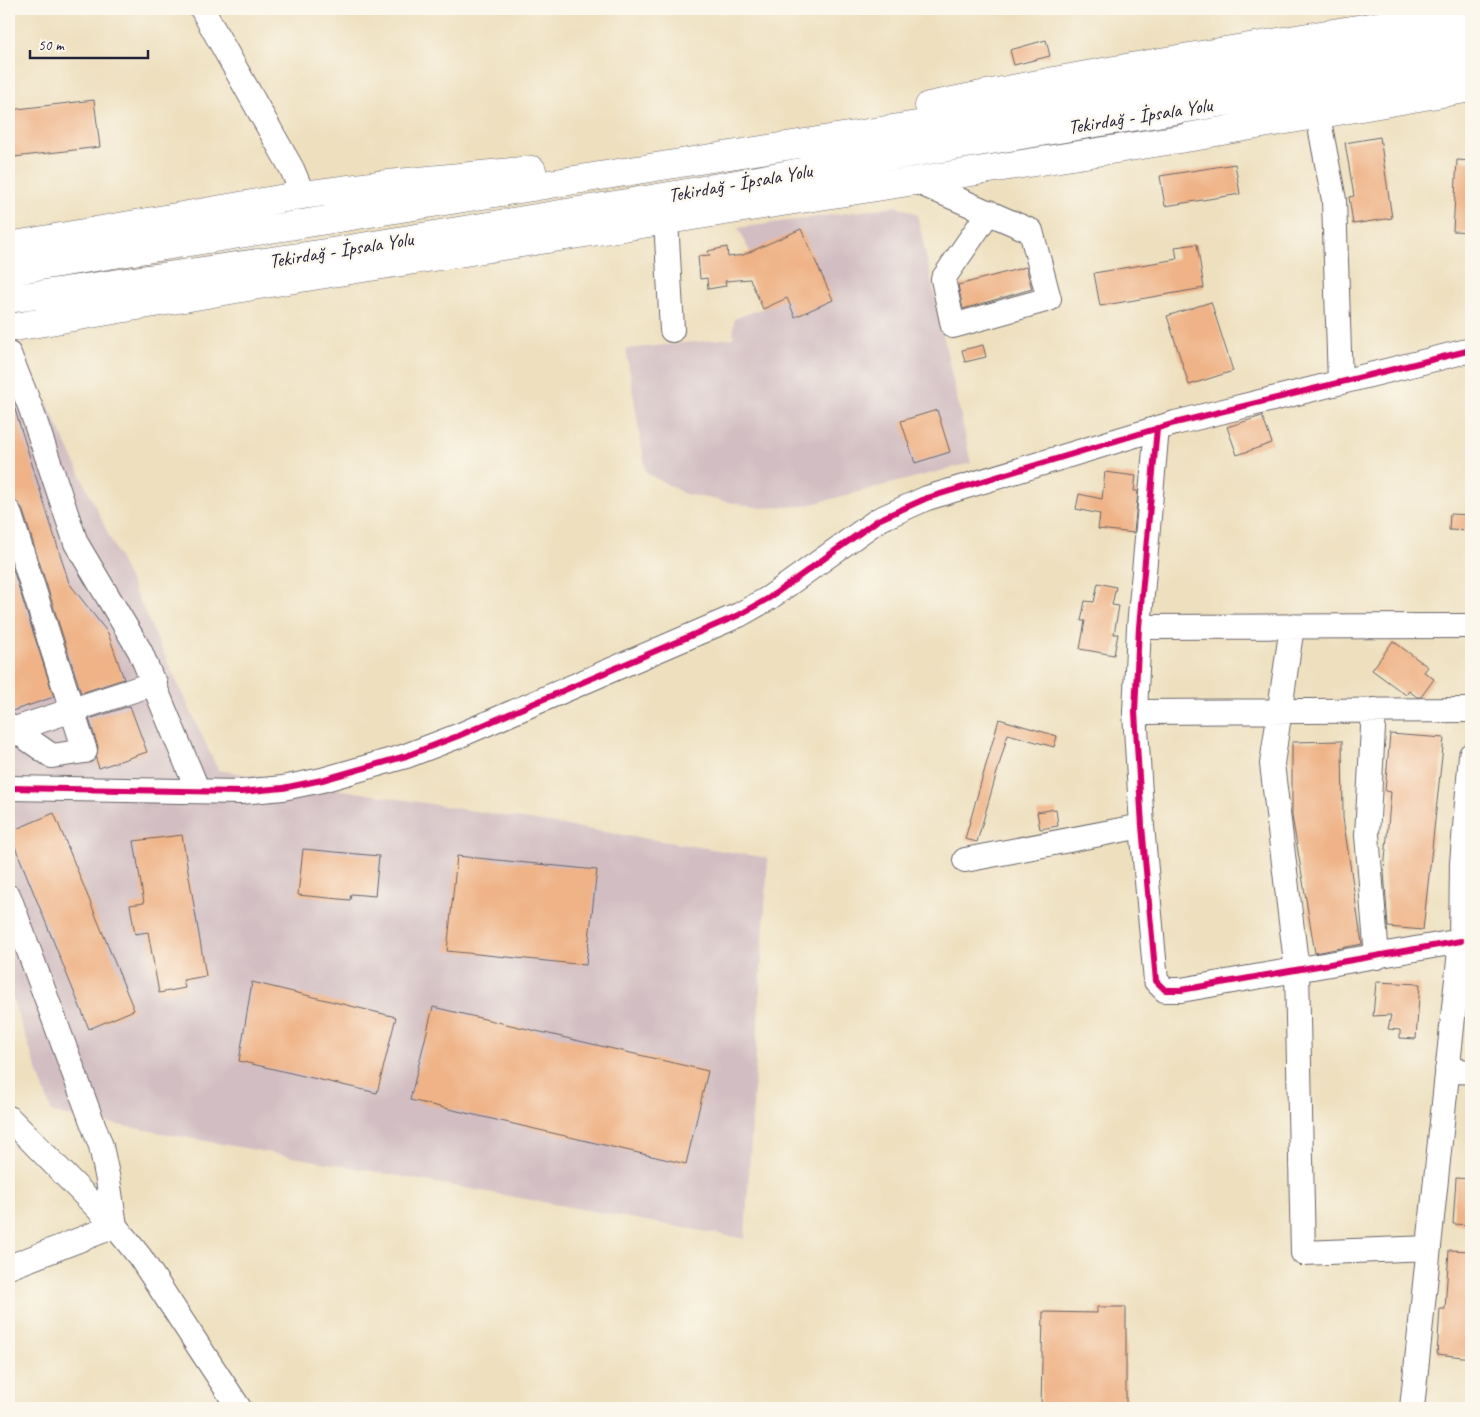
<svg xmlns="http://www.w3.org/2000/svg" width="1480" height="1417" font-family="Caveat,sans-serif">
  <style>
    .industrial { fill: #d2bec2 }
    .building { fill: #efb387 }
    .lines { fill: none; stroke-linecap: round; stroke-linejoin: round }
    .minor-casing { stroke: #696469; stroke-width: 26 }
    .highway-casing { stroke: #696469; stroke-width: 29 }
    .minor { stroke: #fff; stroke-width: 24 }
    .highway { stroke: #fff; stroke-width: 28 }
    .cycleway-casing { stroke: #fbf7ec; stroke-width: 9 }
    .cycleway { stroke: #d6006c; stroke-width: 6 }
    .labels { text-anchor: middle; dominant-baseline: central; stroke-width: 4.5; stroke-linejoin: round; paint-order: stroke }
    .street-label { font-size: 20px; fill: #22223b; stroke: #fbf7ec }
  </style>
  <rect width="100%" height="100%" fill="#fbf7ec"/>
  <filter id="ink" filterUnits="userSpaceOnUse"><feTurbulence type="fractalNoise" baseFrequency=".02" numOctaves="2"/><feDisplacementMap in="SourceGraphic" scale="10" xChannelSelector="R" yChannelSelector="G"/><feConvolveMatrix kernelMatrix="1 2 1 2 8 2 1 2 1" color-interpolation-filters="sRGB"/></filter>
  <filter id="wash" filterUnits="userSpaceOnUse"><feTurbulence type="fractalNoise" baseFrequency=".0096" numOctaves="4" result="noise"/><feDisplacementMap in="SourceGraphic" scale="20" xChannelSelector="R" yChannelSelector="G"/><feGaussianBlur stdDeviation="1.12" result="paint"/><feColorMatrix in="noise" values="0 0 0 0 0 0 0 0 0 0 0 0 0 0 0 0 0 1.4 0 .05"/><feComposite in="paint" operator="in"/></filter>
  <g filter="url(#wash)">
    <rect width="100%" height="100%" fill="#eee0bf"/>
    <path class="industrial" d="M 897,206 L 917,214 L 971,463 L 804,506 L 761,508 L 685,494 L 646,473 L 626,349 L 733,338 L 734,319 L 776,303 L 738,228 Z
      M 17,338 L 218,770 L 768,858 L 745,1239 L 52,1113 L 9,989 L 9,340 Z"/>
    <g id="blocks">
      <path class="building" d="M 1046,40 L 1050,56 L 1014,65 L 1010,50 Z
        M 94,100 L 100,147 L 14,157 L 9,110 Z
        M 1380,137 L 1392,218 L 1353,224 L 1349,197 L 1354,196 L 1345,143 Z
        M 1457,160 L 1471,161 L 1471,232 L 1453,231 Z
        M 1235,164 L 1240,194 L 1165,206 L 1160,176 Z
        M 801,229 L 833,300 L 795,317 L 787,298 L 763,309 L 750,279 L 725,281 L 726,286 L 708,289 L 707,278 L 700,279 L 698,256 L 710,255 L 708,251 L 727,247 L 728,257 L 743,255 Z
        M 1197,244 L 1204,288 L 1100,306 L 1094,273 L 1177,259 L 1175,247 Z
        M 1026,267 L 1032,289 L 963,309 L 958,285 Z
        M 1211,302 L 1233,371 L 1189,385 L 1167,316 Z
        M 983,345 L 986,357 L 965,362 L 962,350 Z
        M 9,400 L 12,400 L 69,583 L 108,633 L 124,679 L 81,693 L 22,508 L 13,499 L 9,485 Z
        M 937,410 L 950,452 L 915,463 L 901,421 Z
        M 1262,416 L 1272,443 L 1237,455 L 1227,427 Z
        M 1105,472 L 1136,476 L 1134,491 L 1138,491 L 1134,533 L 1098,529 L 1100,514 L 1076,509 L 1079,494 L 1102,499 Z
        M 1450,514 L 1471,515 L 1471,531 L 1449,530 Z
        M 9,557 L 54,697 L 9,712 Z
        M 1098,583 L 1116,587 L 1112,605 L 1119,606 L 1114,634 L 1118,634 L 1114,655 L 1080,649 L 1085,621 L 1081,621 L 1085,601 L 1094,602 Z
        M 1393,641 L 1428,667 L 1424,672 L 1434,679 L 1421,697 L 1417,697 L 1409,691 L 1406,695 L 1372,670 Z
        M 130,706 L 147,752 L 99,768 L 96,759 L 98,747 L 89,719 Z
        M 999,719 L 1057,736 L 1054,747 L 1008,734 L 977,842 L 965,839 Z
        M 1390,734 L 1444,738 L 1423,930 L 1388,927 L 1384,871 L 1391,792 L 1385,791 Z
        M 1342,741 L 1343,818 L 1362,944 L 1315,953 L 1292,816 L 1292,742 Z
        M 1056,809 L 1058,826 L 1040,829 L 1037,812 Z
        M 54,813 L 134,1010 L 89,1029 L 9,832 Z
        M 182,835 L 206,976 L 183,980 L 185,988 L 159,993 L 148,932 L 135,934 L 130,905 L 144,903 L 134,841 Z
        M 303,849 L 379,856 L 375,896 L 351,894 L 350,900 L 298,895 Z
        M 457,856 L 597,870 L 586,965 L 447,951 Z
        M 252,982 L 396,1017 L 377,1093 L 239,1061 Z
        M 1376,982 L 1420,984 L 1416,1039 L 1400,1038 L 1400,1030 L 1388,1029 L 1391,1015 L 1373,1016 Z
        M 433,1007 L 708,1071 L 686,1164 L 410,1100 Z
        M 1456,1178 L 1471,1179 L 1471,1225 L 1453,1224 Z
        M 1449,1250 L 1471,1251 L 1471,1358 L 1437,1354 L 1440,1309 L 1445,1309 Z
        M 1097,1307 L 1126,1307 L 1126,1408 L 1041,1408 L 1043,1312 L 1097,1313 Z"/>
    </g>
  </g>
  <g filter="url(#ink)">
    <use href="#blocks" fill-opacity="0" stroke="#696469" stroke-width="1"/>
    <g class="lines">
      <g class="minor-casing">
        <path id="minor" d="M 202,9 L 292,169 L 303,195
          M 1318,116 L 1334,200 L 1340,382
          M 913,180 L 1031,231 L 1049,299 L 953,326 L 943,279 L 989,212
          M 666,220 L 672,330
          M 9,354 L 30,406 L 76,543 L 140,651 L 198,791
          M 1157,428 L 1139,627 L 1135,712 L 1142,826 L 1156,981 L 1165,990 L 1181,990 L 1461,941
          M 9,512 L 85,751 L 52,756 L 9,726
          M 1292,626 L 1272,764 L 1297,971 L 1303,1253 L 1429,1248
          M 1139,627 L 1471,626
          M 1374,710 L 1367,835 L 1377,957
          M 1135,712 L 1471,710
          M 15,729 L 155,683
          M 9,788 L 241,792 L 283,788 L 322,780 L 406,756 L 458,736 L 739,615 L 769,598 L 878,520 L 927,498 L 1175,423 L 1471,350
          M 965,860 L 1142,826
          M 9,897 L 101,1146 L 108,1180 L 115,1226 L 9,1267
          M 1447,1070 L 1471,1072
          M 9,1118 L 115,1226 L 140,1257 L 239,1408
          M 1412,1408 L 1461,941 L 1462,863 L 1471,755"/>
      </g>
      <g class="highway-casing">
        <path id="highway" d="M 929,106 C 1108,68 1290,41 1471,10
          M 1187,137 L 1471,88
          M 9,246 L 303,195 L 377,185 L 532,170
          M 9,271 L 1471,36
          M 9,299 L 319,254 L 681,194 L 862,161 L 1471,62
          M 9,328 L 294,279 L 1205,135"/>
      </g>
      <use href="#minor" class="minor"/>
      <use href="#highway" class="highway"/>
      <g class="cycleway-casing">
        <path id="cycleway" d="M 1157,428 L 1139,627 L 1135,712 L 1142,826 L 1156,981 L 1165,990 L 1181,990 L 1461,941
          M 9,788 L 241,792 L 283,788 L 322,780 L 406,756 L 458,736 L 739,615 L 769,598 L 878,520 L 927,498 L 1175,423 L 1471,350"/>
      </g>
      <use href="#cycleway" class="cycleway"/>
    </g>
  </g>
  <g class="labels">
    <g class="street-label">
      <text transform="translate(1140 116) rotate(-9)">Tekirdağ - İpsala Yolu</text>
      <text transform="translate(740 183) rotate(-10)">Tekirdağ - İpsala Yolu</text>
      <text transform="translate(341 250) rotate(-9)">Tekirdağ - İpsala Yolu</text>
    </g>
  </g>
  <rect width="1480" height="1417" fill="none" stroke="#fbf7ec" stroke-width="30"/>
  <path d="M30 50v8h118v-8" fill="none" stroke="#22223b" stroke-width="2.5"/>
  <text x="38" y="50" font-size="15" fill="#22223b" stroke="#fbf7ec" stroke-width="4" paint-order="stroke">50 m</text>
</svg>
